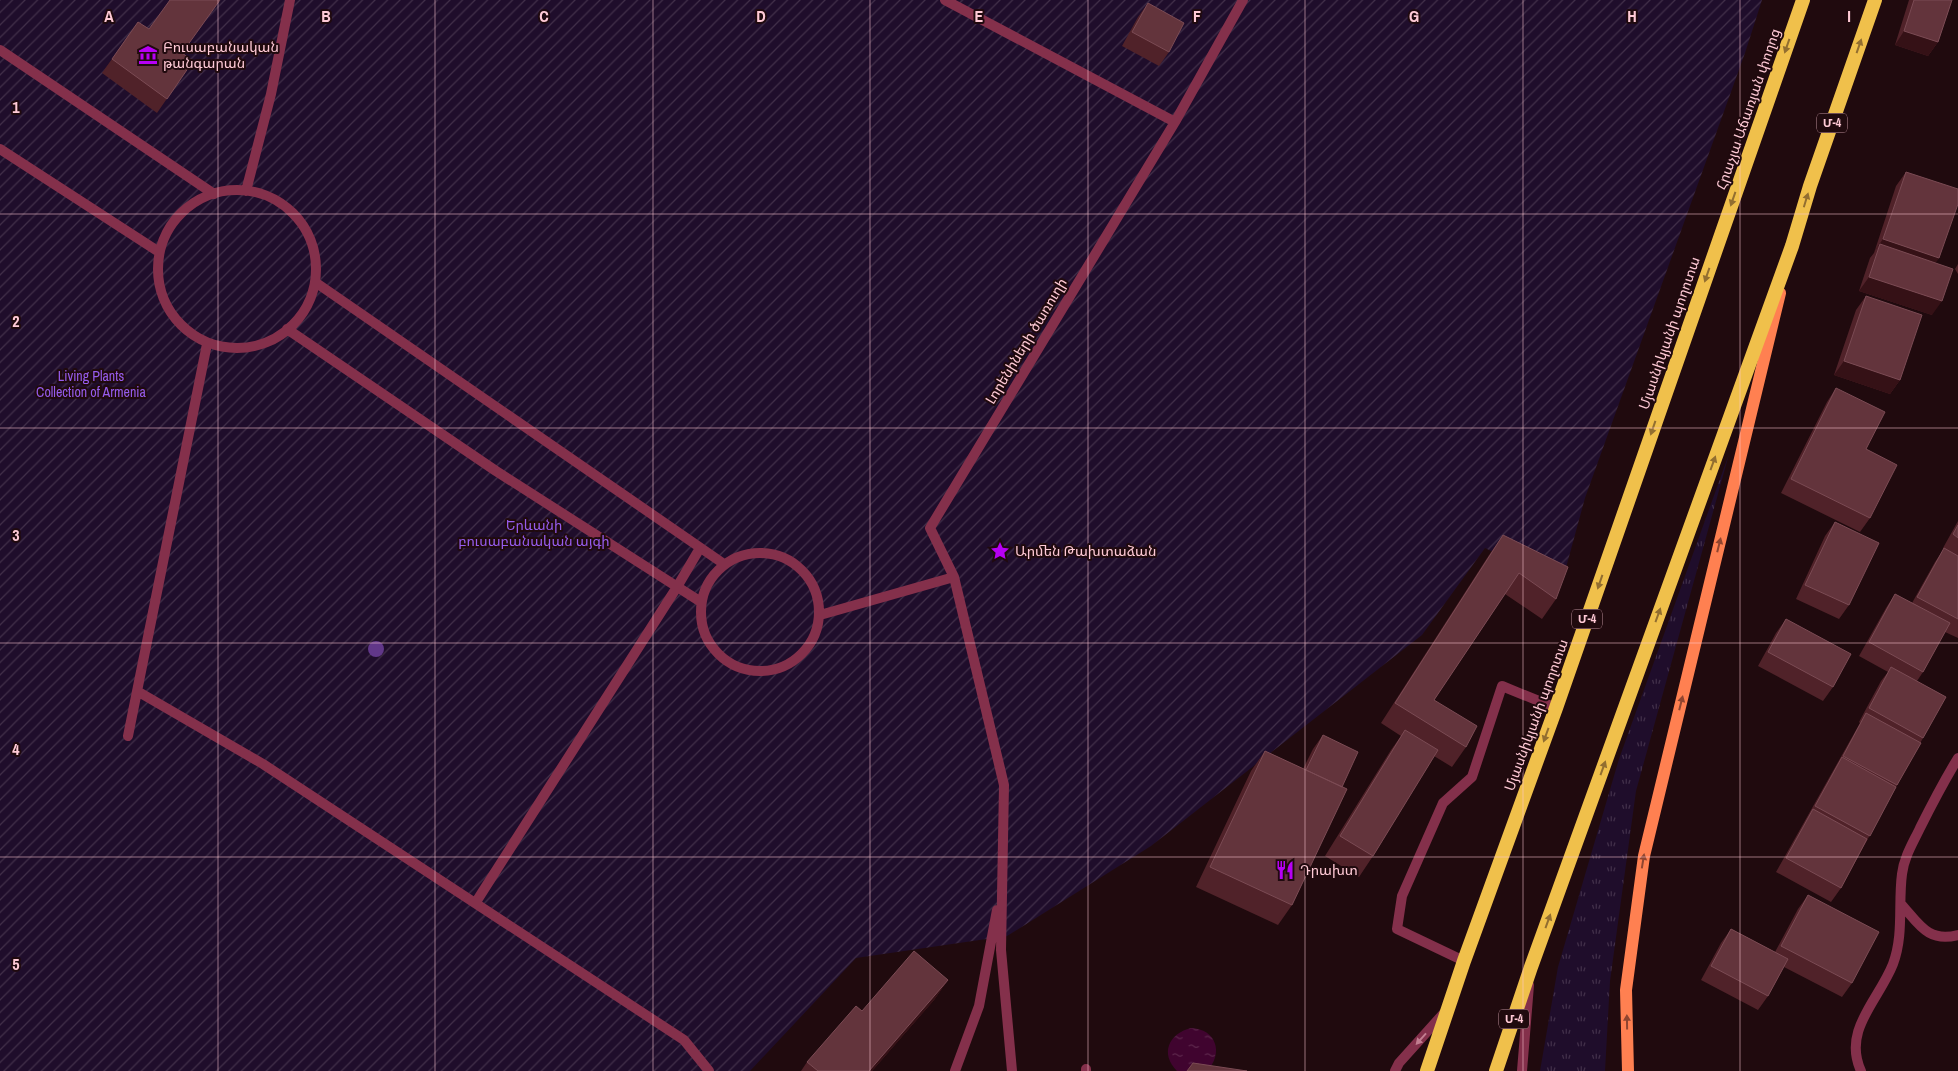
<svg xmlns="http://www.w3.org/2000/svg" width="1958" height="1071" font-family="'Archivo Narrow','Noto Sans Armenian',sans-serif">
  <style>
    .grass { fill: url(#grass-tufts) }
    .garden { fill: url(#garden-furrows) }
    .water { fill: url(#water-ripples) }
    .lines { fill: none; stroke-linecap: round; stroke-linejoin: round }
    .service { stroke: #84304b; stroke-width: 10 }
    .minor { stroke: #84304b; stroke-width: 10 }
    .primary { stroke: #ff8051; stroke-width: 12 }
    .trunk { stroke: #f0c04b; stroke-width: 14 }
    .tree { fill: #613789 }
    .wall { fill: #502229 }
    .shaded-wall { fill: #351116 }
    .building { fill: #63343c; stroke: #7b4b54 }
    .oneway { fill: #926e30 }
    .oneway2 { fill: #904530 }
    .oneway3 { fill: #c27d90 }
    .grid { fill: none; stroke: #ffcad6; stroke-width: 1; stroke-opacity: 0.55 }
    .labels { text-anchor: middle; dominant-baseline: central; stroke-width: 4; stroke-linejoin: round; paint-order: stroke }
    .shield { fill: #200a0e; stroke: #bc909a; stroke-width: 1 }
    .shield-label { font-size: 12px; font-weight: bold; fill: #ffcad6 }
    .poi-label { font-size: 14px; fill: #ffcad6; stroke: #200a0e; text-anchor: start }
    .street-label { font-size: 14px; fill: #ffcad6; stroke: #200a0e }
    .park-label { font-size: 14px; fill: #965ced; stroke: #200a0e }
    .grid-label { font-size: 16px; text-anchor: middle; font-weight: bold; fill: #ffcad6; stroke: #200a0e; stroke-width: 4; stroke-linejoin: round; paint-order: stroke }
  </style>
  <defs>
    <pattern id="grass-tufts" width="24" height="20" patternUnits="userSpaceOnUse" patternTransform="scale(1.25)"><rect width="24" height="20" fill="#1f0d2b"/><path d="M3 7l-1-3M5 7V3M7 7l1-3M15 17l-1-3M17 17v-4M19 17l1-3" fill="none" stroke="#412f49"/></pattern>
    <pattern id="garden-furrows" width="10" height="10" patternUnits="userSpaceOnUse" patternTransform="scale(1.25)"><rect width="10" height="10" fill="#1f0d2b"/><path d="M-1 1l2-2M0 10L10 0M9 11l2-2" fill="none" stroke="#412f49"/></pattern>
    <pattern id="water-ripples" width="26" height="14" patternUnits="userSpaceOnUse" patternTransform="scale(1.25)"><rect width="26" height="14" fill="#40042f"/><path d="M2 4q2-2 4 0t4 0M15 11q2-2 4 0t4 0" fill="none" stroke="#5d274c"/></pattern>
  </defs>
  <rect width="100%" height="100%" fill="#200a0e"/>
  <path class="grass" d="M 1729,454 L 1636,791 L 1610,981 L 1605,1071 L 1540,1071 L 1558,967 L 1619,759 Z"/>
  <path class="garden" d="M 0,0 L 1762,0 L 1745,53 L 1585,498 L 1561,586 L 1485,548 L 1422,635 L 1151,846 L 1007,936 L 856,958 L 750,1071 L 0,1071 Z"/>
  <path class="water" d="M 1191,1028 C 1216,1029 1224,1053 1207,1071 L 1177,1071 C 1160,1054 1168,1034 1191,1028 Z"/>
  <g class="lines">
    <path class="service" d="M 945,0 L 1175,122
      M 0,50 L 214,194
      M 0,149 L 159,252
      M158 269a79 79 0 1 1 158 0a79 79 0 1 1-158 0Z
      M 246,191 L 271,94 L 290,0
      M 315,282 L 724,564
      M 287,329 L 496,471 L 701,602
      M701 612a59 59 0 1 1 118 0a59 59 0 1 1-118 0Z
      M 954,577 L 930,528 L 1175,122 L 1243,0
      M 820,615 L 954,577 L 1004,785 L 1001,950 L 1012,1071
      M 137,691 L 263,764 L 684,1040 L 709,1071
      M 128,736 L 207,344
      M 476,902 L 677,587 L 700,548
      M 1464,961 L 1397,929 L 1402,896 L 1443,803 L 1472,777 L 1502,686 L 1556,708
      M 1086,1069 L 1086,1071
      M 955,1071 L 979,1006 L 997,910
      M 1395,1071 L 1399,1063 L 1444,1013
      M 1522,1071 L 1529,985"/>
    <path class="minor" d="M 1901,904 C 1919,924 1928,943 1958,935
      M 1861,1071 C 1842,1030 1879,1000 1893,964 C 1904,935 1898,904 1902,874 C 1904,857 1913,843 1920,828 C 1932,804 1944,781 1958,758"/>
    <path class="primary" d="M 1628,1071 L 1626,990 L 1644,856 L 1780,293"/>
    <path class="trunk" d="M 1427,1071 L 1464,961 L 1556,708 L 1803,0
      M 1496,1071 L 1531,967 L 1792,246 L 1810,186 L 1875,0"/>
  </g>
  <circle class="tree" cx="376" cy="649" r="8"/>
  <path class="wall" d="M 1909,0 L 1952,0 L 1938,42 L 1928,56 L 1895,45 Z
    M 1148,3 L 1169,52 L 1159,66 L 1122,46 L 1138,17 Z
    M 138,22 L 193,61 L 157,113 L 102,73 Z
    M 1906,172 L 1936,263 L 1932,315 L 1859,291 L 1870,258 L 1874,253 L 1896,186 Z
    M 1958,264 L 1958,274 L 1955,269 Z
    M 1866,296 L 1900,380 L 1890,394 L 1834,375 L 1856,310 Z
    M 1836,388 L 1870,518 L 1860,532 L 1781,493 L 1827,402 Z
    M 1958,521 L 1958,638 L 1945,632 L 1923,672 L 1917,681 L 1923,738 L 1841,888 L 1831,902 L 1776,872 L 1860,723 L 1859,722 L 1881,681 L 1888,672 L 1859,656 L 1886,608 L 1895,594 L 1912,603 L 1935,562 L 1944,549 L 1943,548 Z
    M 1835,522 L 1849,605 L 1839,619 L 1796,599 L 1825,536 Z
    M 1503,535 L 1556,599 L 1542,619 L 1505,594 L 1434,700 L 1466,747 L 1452,767 L 1434,756 L 1373,856 L 1359,877 L 1325,856 L 1391,750 L 1401,736 L 1381,723 L 1489,555 Z
    M 1786,619 L 1833,687 L 1823,701 L 1758,666 L 1776,633 Z
    M 1323,735 L 1342,787 L 1292,905 L 1278,925 L 1196,887 L 1251,771 L 1265,751 L 1303,769 L 1313,749 Z
    M 1808,895 L 1852,983 L 1842,997 L 1784,967 L 1768,996 L 1758,1010 L 1701,980 L 1721,943 L 1731,929 L 1775,952 L 1798,909 Z
    M 948,980 L 934,1000 L 872,1071 L 801,1071 L 807,1062 L 862,1011 Z"/>
  <path class="shaded-wall" d="M 1904,31 L 1938,42 L 1928,56 L 1895,45 Z
    M 1883,239 L 1939,258 L 1930,272 L 1880,244 L 1873,253 Z
    M 1869,277 L 1942,301 L 1932,315 L 1859,291 Z
    M 1844,361 L 1900,380 L 1890,394 L 1834,375 Z
    M 948,980 L 934,1000 L 872,1071 L 869,1071 Z"/>
  <path class="building" d="M 170,0 L 220,0 L 182,53 L 193,61 L 167,99 L 112,59 L 138,22 L 149,29 Z
    M 1914,0 L 1952,0 L 1938,42 L 1904,31 Z
    M 1148,3 L 1184,23 L 1169,52 L 1132,32 Z
    M 1906,172 L 1958,189 L 1958,204 L 1939,258 L 1883,239 Z
    M 1880,244 L 1953,269 L 1942,301 L 1869,277 Z
    M 1866,296 L 1922,315 L 1900,380 L 1844,361 Z
    M 1836,388 L 1885,412 L 1866,449 L 1897,465 L 1870,518 L 1791,479 Z
    M 1835,522 L 1879,543 L 1849,605 L 1805,585 Z
    M 1958,525 L 1958,538 L 1953,534 Z
    M 1503,535 L 1568,567 L 1556,599 L 1519,573 L 1434,700 L 1477,726 L 1466,747 L 1395,703 Z
    M 1944,548 L 1958,556 L 1958,619 L 1917,597 Z
    M 1895,594 L 1950,623 L 1923,672 L 1869,642 Z
    M 1786,619 L 1851,654 L 1833,687 L 1768,652 Z
    M 1891,667 L 1946,697 L 1923,738 L 1869,708 Z
    M 1866,713 L 1921,743 L 1897,785 L 1843,756 Z
    M 1405,730 L 1438,750 L 1373,856 L 1340,836 Z
    M 1323,735 L 1358,752 L 1342,787 L 1306,770 Z
    M 1265,751 L 1347,789 L 1292,905 L 1210,867 Z
    M 1842,757 L 1896,787 L 1870,836 L 1815,806 Z
    M 1813,809 L 1867,839 L 1841,888 L 1786,858 Z
    M 1808,895 L 1879,932 L 1852,983 L 1781,946 Z
    M 1731,929 L 1788,959 L 1768,996 L 1711,966 Z
    M 914,951 L 948,980 L 869,1071 L 818,1071 L 807,1062 L 856,1006 L 862,1011 Z
    M 1193,1063 L 1247,1071 L 1187,1071 Z"/>
  <defs><path id="oneway-solid" d="M-6-.8H1V-3.2L6.5 0L1 3.2V.8H-6Z" transform="scale(1.25)"/></defs>
  <g class="oneway">
    <use href="#oneway-solid" transform="translate(1787 46) rotate(109)"/>
    <use href="#oneway-solid" transform="translate(1859 46) rotate(-71)"/>
    <use href="#oneway-solid" transform="translate(1733 199) rotate(109)"/>
    <use href="#oneway-solid" transform="translate(1806 200) rotate(-73)"/>
    <use href="#oneway-solid" transform="translate(1707 275) rotate(109)"/>
    <use href="#oneway-solid" transform="translate(1653 428) rotate(109)"/>
    <use href="#oneway-solid" transform="translate(1713 463) rotate(-70)"/>
    <use href="#oneway-solid" transform="translate(1600 582) rotate(109)"/>
    <use href="#oneway-solid" transform="translate(1658 615) rotate(-70)"/>
    <use href="#oneway-solid" transform="translate(1546 735) rotate(110)"/>
    <use href="#oneway-solid" transform="translate(1603 768) rotate(-70)"/>
    <use href="#oneway-solid" transform="translate(1548 921) rotate(-70)"/>
  </g>
  <g class="oneway2">
    <use href="#oneway-solid" transform="translate(1719 545) rotate(-76)"/>
    <use href="#oneway-solid" transform="translate(1681 703) rotate(-76)"/>
    <use href="#oneway-solid" transform="translate(1643 861) rotate(-81)"/>
    <use href="#oneway-solid" transform="translate(1627 1022) rotate(-91)"/>
  </g>
  <use class="oneway3" href="#oneway-solid" transform="translate(1421 1039) rotate(132)"/>
  <path class="grid" d="M 218,0 L 218,1071M 435,0 L 435,1071M 653,0 L 653,1071M 870,0 L 870,1071M 1088,0 L 1088,1071M 1305,0 L 1305,1071M 1523,0 L 1523,1071M 1740,0 L 1740,1071M 0,214 L 1958,214M 0,428 L 1958,428M 0,643 L 1958,643M 0,857 L 1958,857"/>
  <defs>
    <g id="museum-bare" transform="scale(1.5)"><path d="M0-6L6-3V-2H-6V-3ZM-5-1h2V3h-2ZM-1-1h2V3h-2ZM3-1h2V3H3ZM-6 4H6V6H-6Z" fill="#b700f5" stroke="#200a0e" stroke-width="2.5" paint-order="stroke"/></g>
    <g id="sight-bare" transform="scale(1.5)"><path d="M0-6L1.8-2.2L6-1.7L2.9 1.2L3.7 5.4L0 3.3L-3.7 5.4L-2.9 1.2L-6-1.7L-1.8-2.2Z" fill="#b700f5" stroke="#200a0e" stroke-width="2.5" paint-order="stroke"/></g>
    <g id="restaurant-bare" transform="scale(1.5)"><path d="M-5-6h1v4h1v-4h1v4h1v-4h1v5L-1.5 .5V6h-2V.5L-5-1ZM5-6V6H3V1.5H1.5Q1.5-4 5-6Z" fill="#b700f5" stroke="#200a0e" stroke-width="2.5" paint-order="stroke"/></g>
  </defs>
  <g fill-rule="evenodd">
    <use href="#museum-bare" x="148" y="55"/>
    <use href="#sight-bare" x="1000" y="551"/>
    <use href="#restaurant-bare" x="1285" y="870"/>
  </g>
  <g class="labels">
    <g class="shield">
      <rect x="1817" y="113.5" width="30" height="19" rx="4"/>
      <rect x="1572" y="609.5" width="30" height="19" rx="4"/>
      <rect x="1499" y="1009.5" width="30" height="19" rx="4"/>
    </g>
    <g class="shield-label">
      <text x="1832" y="123">Մ-4</text>
      <text x="1587" y="619">Մ-4</text>
      <text x="1514" y="1019">Մ-4</text>
    </g>
    <g class="poi-label">
      <text x="163" y="47">Բուսաբանական<tspan x="163" dy="16">թանգարան</tspan></text>
      <text x="1015" y="551">Արմեն Թախտաձան</text>
      <text x="1300" y="870">Դրախտ</text>
    </g>
    <g class="street-label">
      <text transform="translate(1748 109) rotate(-71)">Հրաչյա Աճառյան փողոց</text>
      <text transform="translate(1669 333) rotate(-71)">Մյասնիկյանի պողոտա</text>
      <text transform="translate(1026 341) rotate(-59)">Լորենիների ծառուղի</text>
      <text transform="translate(1536 715) rotate(-70)">Մյասնիկյանի պողոտա</text>
    </g>
    <g class="park-label">
      <text x="91" y="376">Living Plants<tspan x="91" dy="16">Collection of Armenia</tspan></text>
      <text x="534" y="525">Երևանի<tspan x="534" dy="16">բուսաբանական այգի</tspan></text>
    </g>
  </g>
  <g class="grid-label">
    <text x="109" y="22">A</text>
    <text x="326" y="22">B</text>
    <text x="544" y="22">C</text>
    <text x="761" y="22">D</text>
    <text x="979" y="22">E</text>
    <text x="1197" y="22">F</text>
    <text x="1414" y="22">G</text>
    <text x="1632" y="22">H</text>
    <text x="1849" y="22">I</text>
    <text x="16" y="113">1</text>
    <text x="16" y="327">2</text>
    <text x="16" y="541">3</text>
    <text x="16" y="755">4</text>
    <text x="16" y="970">5</text>
  </g>
</svg>
